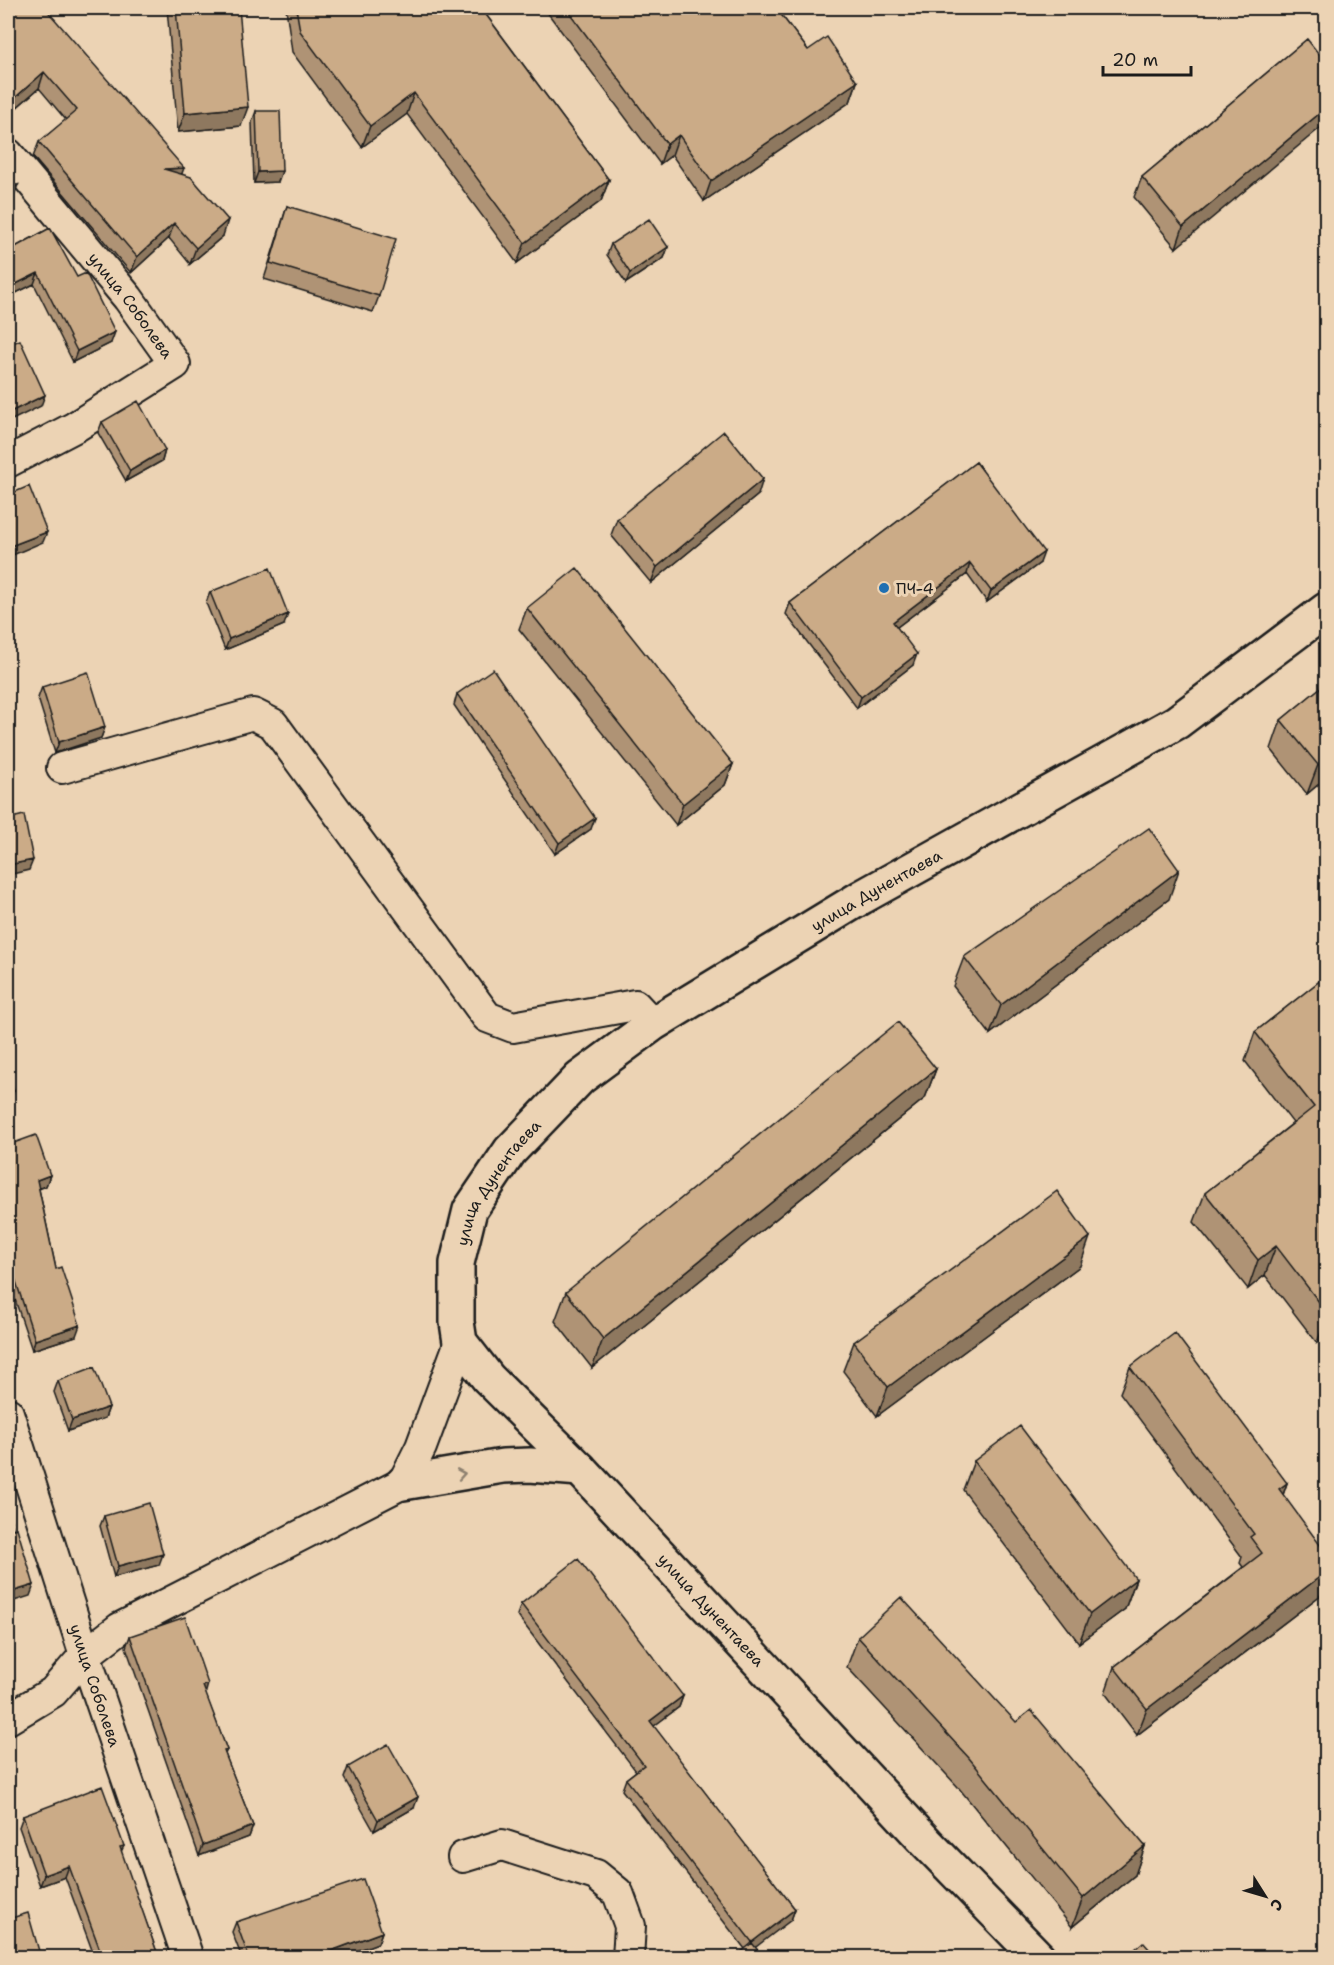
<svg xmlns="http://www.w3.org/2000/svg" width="1334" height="1965" font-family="'Shantell Sans',sans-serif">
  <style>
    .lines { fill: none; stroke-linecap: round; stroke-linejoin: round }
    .street-casing { stroke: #1c1c1c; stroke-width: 34 }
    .secondary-casing { stroke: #1c1c1c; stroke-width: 38 }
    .street { stroke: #ecd3b4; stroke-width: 30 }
    .secondary { stroke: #ecd3b4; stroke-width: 33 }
    .wall { fill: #af9374; stroke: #1c1c1c; stroke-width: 1.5 }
    .shaded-wall { fill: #8e785e; stroke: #1c1c1c; stroke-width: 1.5 }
    .building { fill: #cbab87; stroke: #1c1c1c; stroke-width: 1.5 }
    .oneway { stroke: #8e8170 }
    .poi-dot { fill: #1f6fb2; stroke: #ecd3b4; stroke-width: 2 }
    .labels { text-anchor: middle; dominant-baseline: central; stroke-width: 6; stroke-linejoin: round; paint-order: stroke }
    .street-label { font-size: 16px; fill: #1c1c1c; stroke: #ecd3b4 }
    .poi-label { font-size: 16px; fill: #1c1c1c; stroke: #ecd3b4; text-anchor: start }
  </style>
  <rect width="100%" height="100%" fill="#ecd3b4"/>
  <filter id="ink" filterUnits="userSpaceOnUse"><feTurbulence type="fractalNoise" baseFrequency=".0167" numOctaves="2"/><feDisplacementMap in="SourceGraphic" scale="12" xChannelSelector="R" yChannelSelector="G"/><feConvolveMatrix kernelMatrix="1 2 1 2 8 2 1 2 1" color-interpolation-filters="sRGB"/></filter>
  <g filter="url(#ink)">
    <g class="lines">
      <g class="street-casing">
        <g id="street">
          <path id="s1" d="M 8,154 L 128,298 L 175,364 L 75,427 L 8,462"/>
          <path d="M 62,768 L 253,714 L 273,724 L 487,1017 L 513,1027 L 635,1005 L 653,1024"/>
          <path id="s2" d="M 8,1413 L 85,1655 L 188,1958"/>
          <path d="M 8,1719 L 53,1692 L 85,1655 L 120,1628 L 403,1483 L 421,1447 L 460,1342"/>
          <path d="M 463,1857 L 502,1845 L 596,1875 L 618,1893 L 630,1926 L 628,1958"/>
        </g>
      </g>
      <g class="secondary-casing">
        <g id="secondary">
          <path d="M 403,1483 L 503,1466 L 530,1465 L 580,1469"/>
          <path id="s3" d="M 1039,1958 L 927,1843 L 580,1469 L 488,1378 L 460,1342 L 457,1322 L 457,1263 L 470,1210 L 510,1151 L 580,1078 L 653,1024 L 862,897 L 1177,722 L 1326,610"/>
        </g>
      </g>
      <use href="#street" class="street"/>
      <use href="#secondary" class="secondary"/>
    </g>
    <path class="wall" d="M 8,8 L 182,174 L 223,236 L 190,264 L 169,238 L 131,273 L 33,157 L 39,142 L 66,120 L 39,88 L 8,115 Z
      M 167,8 L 239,8 L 241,126 L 178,132 Z
      M 286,8 L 481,8 L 609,180 L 601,201 L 517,263 L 407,114 L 362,147 L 292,52 Z
      M 544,8 L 776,8 L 808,50 L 857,82 L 850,102 L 704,201 L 672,155 L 660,164 Z
      M 1307,39 L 1176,248 L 1134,197 L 1142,177 Z
      M 256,111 L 278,182 L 254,183 L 252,122 Z
      M 287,206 L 379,296 L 373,312 L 264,279 Z
      M 50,228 L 111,343 L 73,362 L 34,284 L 8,297 L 8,251 Z
      M 611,244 L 668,247 L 664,258 L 626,283 L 607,255 Z
      M 102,422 L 165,450 L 162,461 L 126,481 L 98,433 Z
      M 976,462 L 1040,563 L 987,602 L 967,574 L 897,627 L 913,665 L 857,708 L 786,614 L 790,603 Z
      M 758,495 L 651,583 L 611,535 L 617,519 Z
      M 210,592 L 284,625 L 225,650 L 206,603 Z
      M 527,608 L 733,764 L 725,785 L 676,825 L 519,629 Z
      M 1326,683 L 1326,778 L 1307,794 L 1271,749 L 1281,720 Z
      M 42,687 L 105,727 L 101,738 L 55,753 L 38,698 Z
      M 457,694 L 591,829 L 555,854 L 454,705 Z
      M 1169,899 L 990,1034 L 953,986 L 964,957 Z
      M 1326,976 L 1326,1336 L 1317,1343 L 1265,1275 L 1248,1289 L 1194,1222 L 1205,1193 L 1293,1123 L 1245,1061 L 1255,1032 Z
      M 936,1069 L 925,1098 L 592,1368 L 555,1321 L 566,1292 Z
      M 8,1145 L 50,1175 L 46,1186 L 39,1189 L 56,1269 L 76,1336 L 32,1350 L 8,1279 Z
      M 1080,1266 L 877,1416 L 843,1371 L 854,1342 Z
      M 1130,1367 L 1287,1483 L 1283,1495 L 1326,1591 L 1137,1735 L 1105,1693 L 1114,1667 L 1243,1567 L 1240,1563 L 1242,1557 L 1120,1393 Z
      M 58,1381 L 109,1407 L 105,1418 L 68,1431 L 54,1392 Z
      M 974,1461 L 1136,1579 L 1125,1609 L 1079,1643 L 963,1490 Z
      M 104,1516 L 159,1565 L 114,1577 L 100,1526 Z
      M 521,1604 L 683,1696 L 679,1707 L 653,1726 L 795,1909 L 791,1920 L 745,1949 L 622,1790 L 626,1779 L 636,1771 L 517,1615 Z
      M 130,1636 L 205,1693 L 227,1750 L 225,1754 L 253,1826 L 249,1837 L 199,1856 L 126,1647 Z
      M 858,1637 L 1016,1722 L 1145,1846 L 1135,1875 L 1072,1927 L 958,1787 L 847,1667 Z
      M 348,1767 L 414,1808 L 374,1831 L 344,1778 Z
      M 23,1816 L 124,1846 L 121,1852 L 159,1958 L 95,1958 L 65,1877 L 40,1886 L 19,1827 Z
      M 236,1922 L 382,1932 L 378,1943 L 338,1958 L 242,1958 L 232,1932 Z"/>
    <path class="shaded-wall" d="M 44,72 L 39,88 L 8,115 L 8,104 Z
      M 857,82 L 850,102 L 704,201 L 711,181 Z
      M 414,93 L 407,114 L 362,147 L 370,126 Z
      M 248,107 L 241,126 L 178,132 L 185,113 Z
      M 1326,108 L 1326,123 L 1176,248 L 1183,227 Z
      M 679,135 L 672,155 L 660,164 L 667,144 Z
      M 184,168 L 178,184 L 164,169 Z
      M 282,171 L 278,182 L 254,183 L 258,172 Z
      M 609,180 L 601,201 L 517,263 L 525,243 Z
      M 18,185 L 14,195 L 8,200 L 8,192 Z
      M 228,220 L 223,236 L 190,264 L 196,248 Z
      M 174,223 L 169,238 L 131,273 L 137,257 Z
      M 668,247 L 664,258 L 626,283 L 630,273 Z
      M 38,273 L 34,284 L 8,297 L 8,288 Z
      M 115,332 L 111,343 L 73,362 L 77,351 Z
      M 45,395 L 41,406 L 8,422 L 8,413 Z
      M 165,450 L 162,461 L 126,481 L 130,471 Z
      M 763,479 L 758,495 L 651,583 L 657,567 Z
      M 47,532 L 43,542 L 8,557 L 8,547 Z
      M 1044,552 L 1040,563 L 987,602 L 991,591 Z
      M 970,563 L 967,574 L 889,633 L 893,622 Z
      M 288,614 L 284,625 L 225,650 L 229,639 Z
      M 917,654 L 913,665 L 857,708 L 861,697 Z
      M 105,727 L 101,738 L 55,753 L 59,742 Z
      M 1326,757 L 1326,778 L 1307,794 L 1318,765 Z
      M 733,764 L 725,785 L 676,825 L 683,804 Z
      M 595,818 L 591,829 L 555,854 L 559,843 Z
      M 33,860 L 29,870 L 8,875 L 8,865 Z
      M 1179,870 L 1169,899 L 990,1034 L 1001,1005 Z
      M 936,1069 L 925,1098 L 592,1368 L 603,1339 Z
      M 14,1091 L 10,1102 L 8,1103 L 8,1093 Z
      M 50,1175 L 46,1186 L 33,1190 L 37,1180 Z
      M 1090,1237 L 1080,1266 L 877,1416 L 888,1387 Z
      M 1276,1246 L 1265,1275 L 1248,1289 L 1258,1260 Z
      M 1326,1318 L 1326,1336 L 1317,1343 Z
      M 80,1325 L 76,1336 L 32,1350 L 35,1340 Z
      M 109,1407 L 105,1418 L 68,1431 L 72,1420 Z
      M 1287,1483 L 1278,1509 L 1279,1489 Z
      M 163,1554 L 159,1565 L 114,1577 L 118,1566 Z
      M 1326,1572 L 1326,1591 L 1137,1735 L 1147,1709 Z
      M 1136,1579 L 1125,1609 L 1079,1643 L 1090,1614 Z
      M 34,1585 L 30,1596 L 8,1603 L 8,1593 Z
      M 208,1684 L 205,1695 L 203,1686 Z
      M 683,1696 L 679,1707 L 646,1732 L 650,1721 Z
      M 418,1797 L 414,1808 L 374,1831 L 378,1820 Z
      M 253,1826 L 249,1837 L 199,1856 L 203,1845 Z
      M 1145,1846 L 1135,1875 L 1072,1927 L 1083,1898 Z
      M 69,1866 L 65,1877 L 40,1886 L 44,1875 Z
      M 795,1909 L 791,1920 L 748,1953 L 752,1942 Z
      M 382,1932 L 378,1943 L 338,1958 L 312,1958 Z"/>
    <path class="building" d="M 8,8 L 45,8 L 184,168 L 164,169 L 191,177 L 228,220 L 196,248 L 174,223 L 137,257 L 39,142 L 77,110 L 44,72 L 8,104 Z
      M 176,8 L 239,8 L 248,107 L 185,113 Z
      M 296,8 L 481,8 L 609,180 L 525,243 L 414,93 L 370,126 L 300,31 Z
      M 566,8 L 776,8 L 808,50 L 827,37 L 857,82 L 711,181 L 679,135 L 667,144 Z
      M 1307,39 L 1326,63 L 1326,108 L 1183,227 L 1142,177 Z
      M 256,111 L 280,111 L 282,171 L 258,172 Z
      M 8,184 L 18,185 L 8,192 Z
      M 287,206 L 396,239 L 379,296 L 270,263 Z
      M 649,219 L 668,247 L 630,273 L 611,244 Z
      M 50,228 L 77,277 L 86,273 L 115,332 L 77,351 L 38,273 L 8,288 L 8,251 Z
      M 20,340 L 45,395 L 8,413 L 8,345 Z
      M 138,401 L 165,450 L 130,471 L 102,422 Z
      M 724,431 L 763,479 L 657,567 L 617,519 Z
      M 976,462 L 1044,552 L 991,591 L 970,563 L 893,622 L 917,654 L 861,697 L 790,603 Z
      M 29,486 L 47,532 L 8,547 L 8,495 Z
      M 270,568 L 288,614 L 229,639 L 210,592 Z
      M 577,568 L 733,764 L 683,804 L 527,608 Z
      M 493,669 L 595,818 L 559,843 L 457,694 Z
      M 88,672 L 105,727 L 59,742 L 42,687 Z
      M 1326,683 L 1326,757 L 1318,765 L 1281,720 Z
      M 24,815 L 33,860 L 8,865 L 8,819 Z
      M 1149,828 L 1179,870 L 1001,1005 L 964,957 Z
      M 1326,976 L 1326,1311 L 1276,1246 L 1258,1260 L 1205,1193 L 1314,1107 L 1255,1032 Z
      M 898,1022 L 936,1069 L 603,1339 L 566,1292 Z
      M 8,1072 L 14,1091 L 8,1093 Z
      M 36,1135 L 50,1175 L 37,1180 L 56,1269 L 61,1267 L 80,1325 L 35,1340 L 10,1263 L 8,1252 L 8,1145 Z
      M 1057,1191 L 1090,1237 L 888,1387 L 854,1342 Z
      M 1175,1333 L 1287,1483 L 1279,1489 L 1326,1553 L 1326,1572 L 1147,1709 L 1114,1667 L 1262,1553 L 1250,1537 L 1254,1534 L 1130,1367 Z
      M 94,1367 L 109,1407 L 72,1420 L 58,1381 Z
      M 1020,1426 L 1136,1579 L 1090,1614 L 974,1461 Z
      M 149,1503 L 163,1554 L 118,1566 L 104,1516 Z
      M 8,1512 L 13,1529 L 17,1528 L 34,1585 L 8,1593 Z
      M 578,1559 L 683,1696 L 650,1721 L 795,1909 L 752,1942 L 626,1779 L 644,1765 L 521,1604 Z
      M 901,1597 L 1016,1722 L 1031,1710 L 1145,1846 L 1083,1898 L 969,1758 L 858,1637 Z
      M 185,1617 L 208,1684 L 203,1686 L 227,1750 L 224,1751 L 253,1826 L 203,1845 L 130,1636 Z
      M 388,1744 L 418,1797 L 378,1820 L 348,1767 Z
      M 102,1786 L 124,1846 L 120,1847 L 159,1958 L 103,1958 L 69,1866 L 44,1875 L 23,1816 Z
      M 363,1879 L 382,1932 L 312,1958 L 249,1958 L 236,1922 Z
      M 28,1913 L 41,1958 L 8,1958 L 8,1919 Z
      M 1143,1942 L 1157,1958 L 1125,1958 Z
      M 752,1943 L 764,1958 L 734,1958 Z"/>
    <defs><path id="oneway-chevron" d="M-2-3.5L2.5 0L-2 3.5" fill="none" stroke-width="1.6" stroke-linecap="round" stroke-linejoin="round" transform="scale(1.5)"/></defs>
    <use class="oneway" href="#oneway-chevron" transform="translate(461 1474) rotate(-10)"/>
  </g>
  <circle class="poi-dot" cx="884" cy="588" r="6"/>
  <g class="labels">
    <g class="street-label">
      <text stroke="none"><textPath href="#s1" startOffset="195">улица Соболева</textPath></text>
      <text stroke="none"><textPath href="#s3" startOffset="1503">улица Дунентаева</textPath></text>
      <text stroke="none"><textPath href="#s3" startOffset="1017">улица Дунентаева</textPath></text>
      <text transform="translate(711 1610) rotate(47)">улица Дунентаева</text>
      <text stroke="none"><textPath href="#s2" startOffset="286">улица Соболева</textPath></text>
    </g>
    <g class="poi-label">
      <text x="896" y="588">ПЧ-4</text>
    </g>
  </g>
  <rect width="1334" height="1965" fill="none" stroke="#ecd3b4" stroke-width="30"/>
  <rect x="15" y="15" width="1304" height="1935" fill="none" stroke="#1c1c1c" stroke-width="2" filter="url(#ink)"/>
  <g transform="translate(1265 1896) rotate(127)" stroke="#ecd3b4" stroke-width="4.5" paint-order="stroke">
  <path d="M0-4.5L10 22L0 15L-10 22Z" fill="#1c1c1c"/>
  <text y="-9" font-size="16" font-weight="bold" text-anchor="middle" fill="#1c1c1c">С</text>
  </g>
  <path d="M1103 66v9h88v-9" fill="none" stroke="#1c1c1c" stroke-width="3"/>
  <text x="1112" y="66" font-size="18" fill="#1c1c1c" stroke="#ecd3b4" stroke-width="4.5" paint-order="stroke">20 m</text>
</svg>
